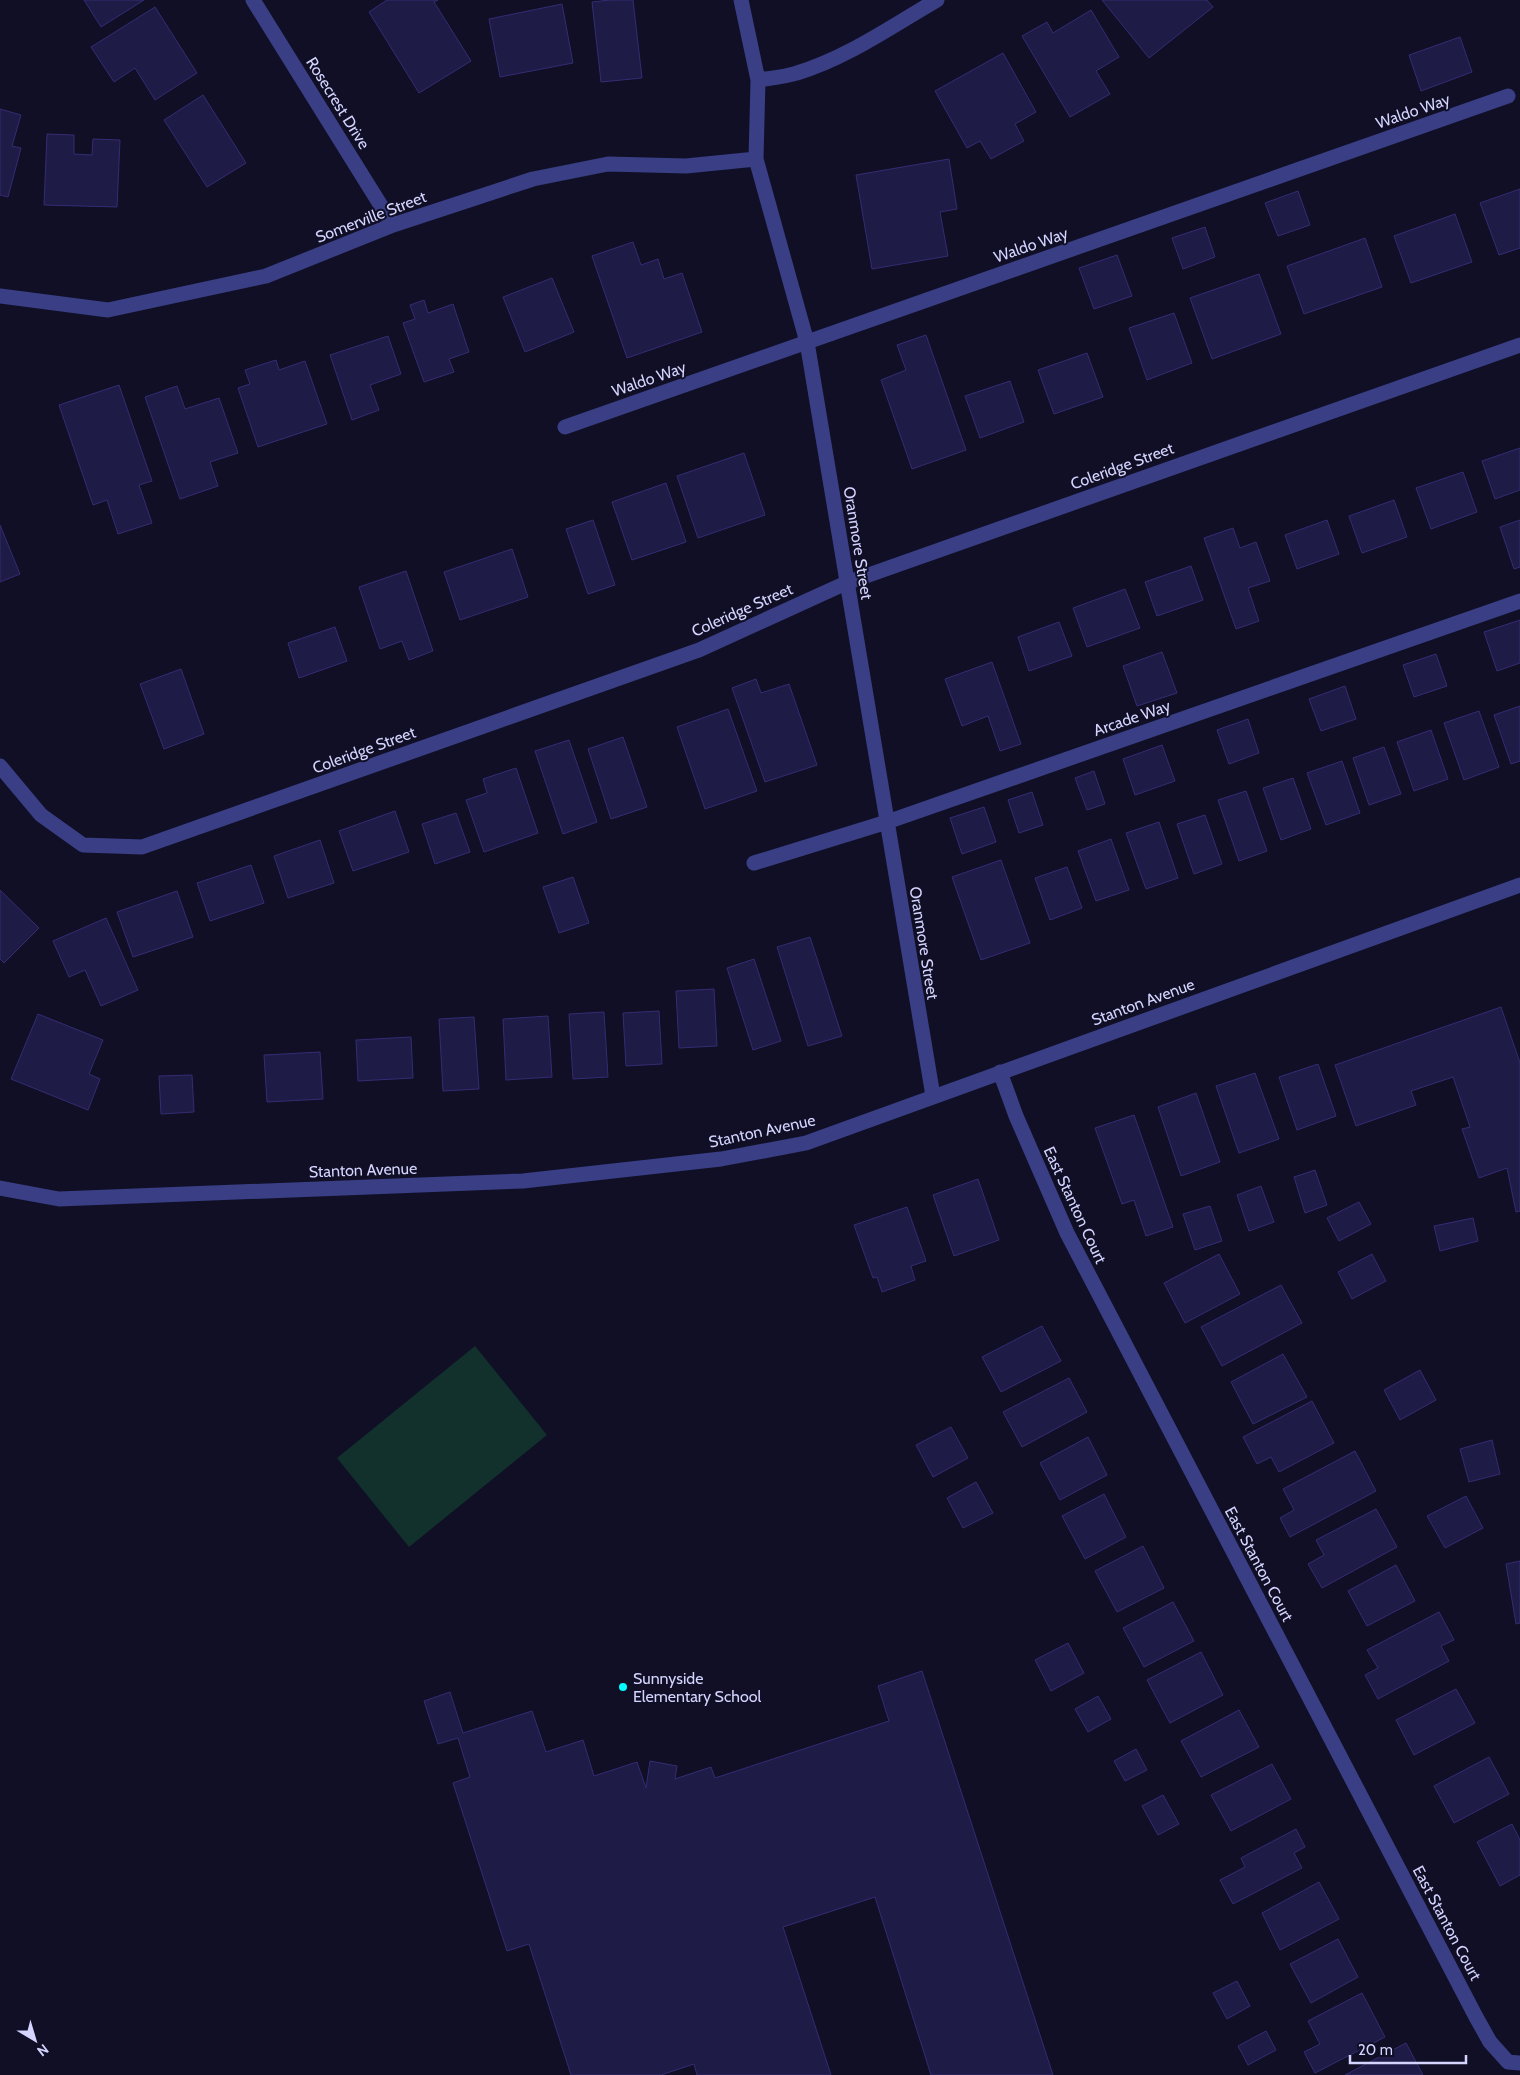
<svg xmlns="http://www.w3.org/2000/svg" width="1520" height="2075" font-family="Cabin,sans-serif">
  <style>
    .green { fill: #12302c }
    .building { fill: #1f1b47; stroke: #342c73 }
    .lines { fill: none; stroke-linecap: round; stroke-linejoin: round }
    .minor { stroke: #393e85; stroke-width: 15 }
    .poi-dot { fill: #00feff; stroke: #100f26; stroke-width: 2 }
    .labels { text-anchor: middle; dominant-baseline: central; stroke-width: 4; stroke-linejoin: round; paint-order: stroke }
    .street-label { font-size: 16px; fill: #d4d4ff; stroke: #100f26 }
    .poi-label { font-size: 16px; fill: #d4d4ff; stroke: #100f26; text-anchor: start }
  </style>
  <rect width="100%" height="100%" fill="#100f26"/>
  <path class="green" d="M 475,1346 L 547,1435 L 409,1547 L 337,1458 Z"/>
  <path class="building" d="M 84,0 L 144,0 L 101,27 Z
    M 387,0 L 438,0 L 434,2 L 471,61 L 419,93 L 369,12 Z
    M 610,0 L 633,0 L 642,78 L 601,82 L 592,2 Z
    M 1102,0 L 1207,0 L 1213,7 L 1149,58 Z
    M 562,4 L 573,63 L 500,77 L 489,19 Z
    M 155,7 L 197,73 L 155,100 L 135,68 L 114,82 L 91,47 Z
    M 1091,10 L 1119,57 L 1096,71 L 1110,94 L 1070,117 L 1022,36 L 1047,22 L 1053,33 Z
    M 1460,37 L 1472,72 L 1421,91 L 1409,55 Z
    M 1003,53 L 1036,112 L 1015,124 L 1024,141 L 991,159 L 980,141 L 967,148 L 935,91 Z
    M 203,95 L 246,163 L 207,187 L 164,120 Z
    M 0,109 L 21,115 L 12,146 L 21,148 L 8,197 L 0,195 Z
    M 47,134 L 74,135 L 74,154 L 92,155 L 93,139 L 120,140 L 117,207 L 44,205 Z
    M 949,159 L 957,209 L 940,212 L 948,256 L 872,269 L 856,175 Z
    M 1520,189 L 1520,248 L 1499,255 L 1480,203 Z
    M 1298,191 L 1310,225 L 1278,236 L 1265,203 Z
    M 1455,214 L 1472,262 L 1411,283 L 1394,236 Z
    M 1205,227 L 1215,257 L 1183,269 L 1172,238 Z
    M 1365,238 L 1382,287 L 1304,314 L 1287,266 Z
    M 633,242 L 641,265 L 658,259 L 664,279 L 682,273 L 702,332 L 627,358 L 592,256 Z
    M 1117,255 L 1132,296 L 1094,309 L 1079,268 Z
    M 1259,274 L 1281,334 L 1212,359 L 1190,298 Z
    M 552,278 L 574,332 L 525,352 L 503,297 Z
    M 424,300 L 428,313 L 453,304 L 469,352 L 449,359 L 454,372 L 424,382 L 403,323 L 415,319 L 410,305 Z
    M 1174,313 L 1192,363 L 1147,380 L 1129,328 Z
    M 926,335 L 966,450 L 912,469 L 881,380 L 906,370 L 897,345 Z
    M 388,336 L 401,374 L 370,385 L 379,410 L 352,420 L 330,355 Z
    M 1087,353 L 1103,397 L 1054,414 L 1038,370 Z
    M 276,360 L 279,370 L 305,361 L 327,424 L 258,447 L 238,388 L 250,384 L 245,370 Z
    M 1010,381 L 1024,422 L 980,438 L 965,396 Z
    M 119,385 L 152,481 L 139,485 L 152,523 L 118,534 L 107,500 L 93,505 L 59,405 Z
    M 177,386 L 185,409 L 219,398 L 238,453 L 210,462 L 218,486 L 180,499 L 145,397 Z
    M 1520,448 L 1520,490 L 1495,499 L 1482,461 Z
    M 744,453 L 765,515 L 698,538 L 677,476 Z
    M 1463,472 L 1477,512 L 1431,529 L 1416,488 Z
    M 666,483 L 686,542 L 632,560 L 612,502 Z
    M 1394,500 L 1407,537 L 1362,553 L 1349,516 Z
    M 593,520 L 615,585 L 588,594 L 566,529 Z
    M 1327,520 L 1339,554 L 1297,569 L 1285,535 Z
    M 1520,520 L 1520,567 L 1514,569 L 1500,527 Z
    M 0,525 L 20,574 L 0,582 Z
    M 1233,528 L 1240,548 L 1256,542 L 1270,581 L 1248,588 L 1259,621 L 1236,629 L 1204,538 Z
    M 512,549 L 528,597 L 460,620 L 444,572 Z
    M 1191,566 L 1203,600 L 1157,616 L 1145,582 Z
    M 406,571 L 433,651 L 409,660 L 402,641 L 380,649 L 359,587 Z
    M 1125,589 L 1140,628 L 1087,647 L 1073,608 Z
    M 1520,620 L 1520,663 L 1497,671 L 1484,632 Z
    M 1059,622 L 1072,656 L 1029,671 L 1018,637 Z
    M 335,627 L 347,661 L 299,678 L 288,643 Z
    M 1162,652 L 1177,693 L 1137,706 L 1123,666 Z
    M 1436,654 L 1447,686 L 1414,697 L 1403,665 Z
    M 992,662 L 1021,744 L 1000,751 L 988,716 L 962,726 L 945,679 Z
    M 181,669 L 204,734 L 164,749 L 140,684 Z
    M 756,679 L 761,693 L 789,684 L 817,765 L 765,782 L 732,688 Z
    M 1345,686 L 1356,719 L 1321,731 L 1309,699 Z
    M 1520,706 L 1520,761 L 1511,764 L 1494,715 Z
    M 728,709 L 757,791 L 705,809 L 677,727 Z
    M 1479,711 L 1499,767 L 1464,780 L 1444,723 Z
    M 1248,719 L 1259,753 L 1229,764 L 1217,730 Z
    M 1431,730 L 1448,779 L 1414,791 L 1397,742 Z
    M 623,737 L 647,807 L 611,819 L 588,749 Z
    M 569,740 L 597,822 L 563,834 L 535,751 Z
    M 1162,745 L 1175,781 L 1135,795 L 1123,759 Z
    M 1384,747 L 1401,794 L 1369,805 L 1353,758 Z
    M 1342,761 L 1360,813 L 1326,825 L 1307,773 Z
    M 516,768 L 538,833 L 484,852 L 466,800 L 487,793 L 483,779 Z
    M 1094,771 L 1105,804 L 1087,810 L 1075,778 Z
    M 1293,778 L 1311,829 L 1281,840 L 1263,788 Z
    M 1246,791 L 1267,851 L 1239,861 L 1218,800 Z
    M 1032,792 L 1043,825 L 1019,833 L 1008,800 Z
    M 984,807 L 996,842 L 962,854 L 950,818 Z
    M 395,811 L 409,852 L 353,871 L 339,831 Z
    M 456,813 L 470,852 L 435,864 L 422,824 Z
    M 1205,815 L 1222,864 L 1194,874 L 1177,824 Z
    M 1159,822 L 1178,878 L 1146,889 L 1126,833 Z
    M 1111,839 L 1129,890 L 1096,901 L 1078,851 Z
    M 320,840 L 334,883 L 288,898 L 274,856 Z
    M 1001,860 L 1030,943 L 981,960 L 952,877 Z
    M 251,865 L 264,903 L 210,921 L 197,883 Z
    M 1067,867 L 1082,908 L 1050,920 L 1035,878 Z
    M 573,877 L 589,923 L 559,933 L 543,887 Z
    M 0,890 L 39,928 L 4,963 L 0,959 Z
    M 177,891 L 193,937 L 133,957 L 117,912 Z
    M 106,918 L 138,990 L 101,1006 L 85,970 L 69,977 L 53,941 Z
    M 810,937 L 842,1036 L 808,1046 L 777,947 Z
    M 754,959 L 781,1041 L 753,1050 L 727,968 Z
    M 714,989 L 717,1046 L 679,1048 L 676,991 Z
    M 1501,1007 L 1520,1063 L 1520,1211 L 1516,1212 L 1507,1168 L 1479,1178 L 1462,1129 L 1470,1127 L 1453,1077 L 1411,1091 L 1416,1105 L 1356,1126 L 1335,1065 Z
    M 659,1011 L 662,1064 L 626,1066 L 623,1013 Z
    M 604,1012 L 608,1077 L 573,1079 L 569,1014 Z
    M 38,1014 L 103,1040 L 89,1074 L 100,1079 L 88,1110 L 11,1079 Z
    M 548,1016 L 552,1077 L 506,1080 L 503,1019 Z
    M 474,1017 L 479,1089 L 443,1091 L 439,1019 Z
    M 411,1037 L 413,1078 L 358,1081 L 356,1040 Z
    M 320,1052 L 323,1099 L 267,1102 L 264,1055 Z
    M 1318,1064 L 1336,1116 L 1297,1130 L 1279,1077 Z
    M 1255,1073 L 1279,1139 L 1239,1153 L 1216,1086 Z
    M 192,1075 L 194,1112 L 161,1114 L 159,1076 Z
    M 1196,1093 L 1220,1162 L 1181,1176 L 1158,1107 Z
    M 1134,1115 L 1173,1227 L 1146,1236 L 1134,1200 L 1122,1204 L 1095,1128 Z
    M 1315,1170 L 1327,1205 L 1305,1213 L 1294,1177 Z
    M 978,1179 L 999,1240 L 954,1256 L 933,1195 Z
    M 1261,1186 L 1274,1222 L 1249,1231 L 1237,1195 Z
    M 1359,1202 L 1371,1224 L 1339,1241 L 1327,1218 Z
    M 1210,1206 L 1222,1241 L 1195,1250 L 1183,1214 Z
    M 907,1207 L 926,1261 L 911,1266 L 915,1280 L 882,1292 L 877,1277 L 873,1278 L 854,1225 Z
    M 1473,1218 L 1478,1241 L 1440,1251 L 1434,1226 Z
    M 1219,1254 L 1240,1294 L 1185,1323 L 1164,1283 Z
    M 1372,1254 L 1386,1281 L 1352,1299 L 1338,1272 Z
    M 1281,1285 L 1302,1323 L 1222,1366 L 1201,1327 Z
    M 1042,1326 L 1061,1361 L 1001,1392 L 982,1357 Z
    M 1283,1354 L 1307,1397 L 1253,1424 L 1231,1382 Z
    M 1420,1370 L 1436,1400 L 1400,1420 L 1384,1390 Z
    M 1069,1378 L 1087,1412 L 1022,1447 L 1003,1412 Z
    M 1312,1401 L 1334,1443 L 1279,1472 L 1271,1457 L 1257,1464 L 1243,1437 Z
    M 951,1427 L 968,1458 L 933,1477 L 916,1445 Z
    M 1088,1437 L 1107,1475 L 1060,1500 L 1040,1463 Z
    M 1492,1440 L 1500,1474 L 1469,1482 L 1460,1449 Z
    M 1355,1451 L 1376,1491 L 1290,1537 L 1280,1518 L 1294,1510 L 1283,1489 Z
    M 976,1482 L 993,1513 L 963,1528 L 947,1498 Z
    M 1104,1494 L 1126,1537 L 1085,1559 L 1062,1516 Z
    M 1466,1496 L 1483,1528 L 1445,1548 L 1427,1516 Z
    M 1376,1509 L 1397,1547 L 1322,1588 L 1308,1564 L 1324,1555 L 1316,1540 Z
    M 1143,1546 L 1164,1588 L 1117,1612 L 1095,1571 Z
    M 1520,1561 L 1520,1623 L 1516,1624 L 1506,1564 Z
    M 1396,1565 L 1415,1601 L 1367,1626 L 1348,1591 Z
    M 1173,1602 L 1194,1641 L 1144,1667 L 1123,1628 Z
    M 1439,1612 L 1454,1640 L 1441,1646 L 1449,1661 L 1378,1699 L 1365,1675 L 1378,1668 L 1367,1650 Z
    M 1068,1643 L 1084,1673 L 1051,1691 L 1035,1660 Z
    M 1201,1652 L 1223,1695 L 1170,1723 L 1147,1680 Z
    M 922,1671 L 1053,2075 L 931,2075 L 875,1897 L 783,1927 L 831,2075 L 697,2075 L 694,2064 L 661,2075 L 571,2075 L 529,1944 L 507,1951 L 453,1783 L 470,1777 L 458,1738 L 438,1744 L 424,1701 L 450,1692 L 463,1733 L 532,1711 L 546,1752 L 583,1740 L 594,1776 L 637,1762 L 646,1788 L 650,1761 L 677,1766 L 675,1779 L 711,1767 L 715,1778 L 889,1721 L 878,1686 Z
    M 1456,1689 L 1475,1723 L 1414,1755 L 1396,1720 Z
    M 1098,1696 L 1111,1719 L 1088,1732 L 1075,1709 Z
    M 1239,1710 L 1259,1747 L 1201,1777 L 1181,1741 Z
    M 1136,1749 L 1147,1770 L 1125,1781 L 1114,1761 Z
    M 1489,1757 L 1509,1794 L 1454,1823 L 1434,1786 Z
    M 1272,1764 L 1291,1799 L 1231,1831 L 1211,1795 Z
    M 1163,1795 L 1179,1824 L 1158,1835 L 1142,1806 Z
    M 1512,1824 L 1520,1840 L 1520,1875 L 1500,1886 L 1477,1842 Z
    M 1296,1829 L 1305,1847 L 1294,1853 L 1302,1868 L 1233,1904 L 1220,1880 L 1245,1867 L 1241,1858 Z
    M 1319,1882 L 1339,1919 L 1280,1950 L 1262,1913 Z
    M 1338,1939 L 1358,1977 L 1311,2003 L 1290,1964 Z
    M 1237,1981 L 1250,2006 L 1227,2019 L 1213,1993 Z
    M 1362,1993 L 1385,2037 L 1315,2073 L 1304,2052 L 1320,2044 L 1308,2021 Z
    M 1266,2031 L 1276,2050 L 1248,2065 L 1238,2046 Z
    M 1406,2043 L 1423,2075 L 1345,2075 Z"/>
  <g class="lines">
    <path class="minor" d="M 253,0 L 393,225
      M 741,0 L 758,80 L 756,159 L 807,342 L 933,1096
      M 758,80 C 771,78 785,77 797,73 C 847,58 892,26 937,0
      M 0,296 L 108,310 L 266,276 L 393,225 L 533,179 L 608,164 L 686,166 L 756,159
      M 565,427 L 1508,96
      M 0,766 L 41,815 L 83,845 L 142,847 L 699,650 L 846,583 L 1520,345
      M 754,863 L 887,822 L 1520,601
      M 1000,1072 L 1016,1116 L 1067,1233 L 1476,2017 L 1490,2042 L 1508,2062 L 1520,2063
      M 0,1188 L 59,1199 L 523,1181 L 721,1159 L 806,1143 L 1520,885"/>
  </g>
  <circle class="poi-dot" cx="623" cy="1687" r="5"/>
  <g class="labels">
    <g class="street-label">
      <text transform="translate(338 103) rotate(58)">Rosecrest Drive</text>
      <text transform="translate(1413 111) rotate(-19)">Waldo Way</text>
      <text transform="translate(371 217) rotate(-21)">Somerville Street</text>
      <text transform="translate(1031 245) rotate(-19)">Waldo Way</text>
      <text transform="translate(649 379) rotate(-19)">Waldo Way</text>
      <text transform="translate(1122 466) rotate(-20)">Coleridge Street</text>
      <text transform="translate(858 543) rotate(81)">Oranmore Street</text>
      <text transform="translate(742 610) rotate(-24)">Coleridge Street</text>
      <text transform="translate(1132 718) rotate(-19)">Arcade Way</text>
      <text transform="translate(364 750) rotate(-20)">Coleridge Street</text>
      <text transform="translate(924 943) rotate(81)">Oranmore Street</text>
      <text transform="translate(1143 1002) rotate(-20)">Stanton Avenue</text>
      <text transform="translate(762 1131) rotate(-12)">Stanton Avenue</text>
      <text transform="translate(363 1170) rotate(-2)">Stanton Avenue</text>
      <text transform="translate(1075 1205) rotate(65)">East Stanton Court</text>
      <text transform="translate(1259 1564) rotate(62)">East Stanton Court</text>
      <text transform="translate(1447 1923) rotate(62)">East Stanton Court</text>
    </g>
    <g class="poi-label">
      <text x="633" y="1678">Sunnyside<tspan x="633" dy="18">Elementary School</tspan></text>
    </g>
  </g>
  <g transform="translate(35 2040) rotate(142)" stroke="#100f26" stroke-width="4" paint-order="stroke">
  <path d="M0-4L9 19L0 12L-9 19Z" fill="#d4d4ff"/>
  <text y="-8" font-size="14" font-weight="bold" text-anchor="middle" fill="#d4d4ff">N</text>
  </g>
  <path d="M1350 2055v8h116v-8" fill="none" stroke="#d4d4ff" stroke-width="2.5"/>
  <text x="1358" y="2055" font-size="15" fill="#d4d4ff" stroke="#100f26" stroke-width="4" paint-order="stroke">20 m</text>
</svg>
